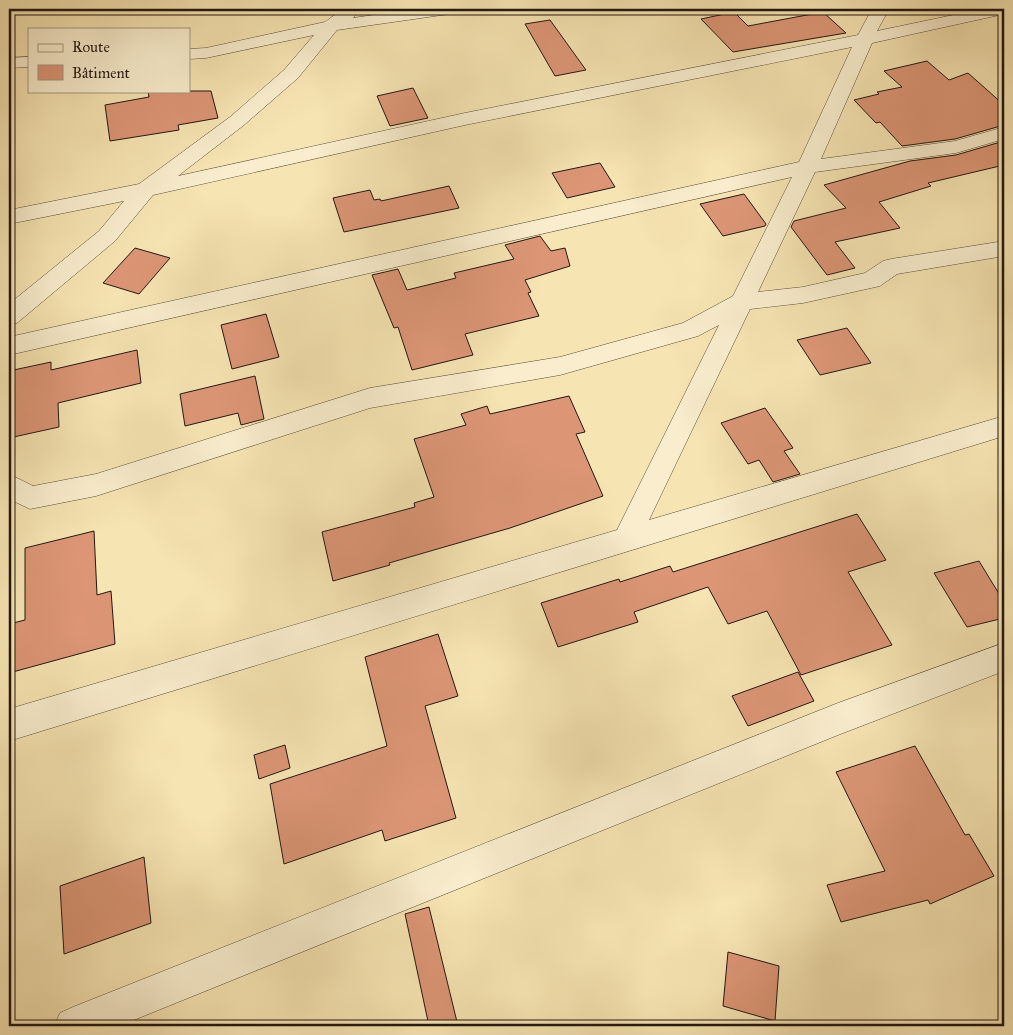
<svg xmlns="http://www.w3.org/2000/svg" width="1013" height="1035" font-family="'IM FELL Great Primer',serif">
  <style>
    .building { fill: #dc9676; stroke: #221710 }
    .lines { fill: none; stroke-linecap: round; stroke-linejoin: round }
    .street-casing { stroke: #574a38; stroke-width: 1 }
    .street { fill: #f9edcd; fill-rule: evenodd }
  </style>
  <rect width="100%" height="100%" fill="#f6e4b2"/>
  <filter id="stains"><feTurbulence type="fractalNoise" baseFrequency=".004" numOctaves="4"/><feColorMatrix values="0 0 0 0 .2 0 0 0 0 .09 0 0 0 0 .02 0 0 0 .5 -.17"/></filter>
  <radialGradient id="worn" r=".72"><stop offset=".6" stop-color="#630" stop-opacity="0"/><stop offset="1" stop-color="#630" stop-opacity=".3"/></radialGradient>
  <path class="building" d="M 734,12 L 748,26 L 823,12 L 846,33 L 733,52 L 701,19 Z
    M 550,20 L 586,70 L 555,76 L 525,24 Z
    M 927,61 L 949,80 L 968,73 L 1004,105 L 1004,125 L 955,139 L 902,146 L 880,122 L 876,123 L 854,100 L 879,94 L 877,92 L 902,87 L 884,71 Z
    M 413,88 L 428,118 L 390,126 L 377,96 Z
    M 148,91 L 211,91 L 218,118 L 178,125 L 179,130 L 110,141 L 105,105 L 149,97 Z
    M 1004,141 L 1004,165 L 928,183 L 931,186 L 879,202 L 900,228 L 835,242 L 855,268 L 827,275 L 791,227 L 794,221 L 846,208 L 824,185 L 910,161 L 956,155 Z
    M 600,163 L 615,187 L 567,198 L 552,173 Z
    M 449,186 L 459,208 L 344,232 L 333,198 L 370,190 L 374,200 L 380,199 L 381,201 Z
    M 744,194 L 766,224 L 765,226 L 723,236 L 700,204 Z
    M 540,236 L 551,251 L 565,248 L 570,266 L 525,280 L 531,292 L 528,293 L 539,316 L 465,334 L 473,355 L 412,370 L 398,327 L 394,328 L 372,275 L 398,269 L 407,290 L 456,278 L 454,273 L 514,259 L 505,245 Z
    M 135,248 L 170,258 L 139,294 L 103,283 Z
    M 266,314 L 279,357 L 232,369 L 221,325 Z
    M 847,328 L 871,363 L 820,375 L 797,340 Z
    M 137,350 L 141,383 L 58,403 L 59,427 L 9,438 L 9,371 L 51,362 L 51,370 Z
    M 255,376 L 264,419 L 241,425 L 238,413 L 185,426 L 180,394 Z
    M 569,396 L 585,432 L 576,434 L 603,496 L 510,528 L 389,563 L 390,565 L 333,581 L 322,532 L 415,507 L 414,503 L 434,497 L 414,439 L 466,425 L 461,414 L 487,406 L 490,414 Z
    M 765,408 L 793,448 L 784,451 L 800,474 L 773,482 L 759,460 L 748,464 L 721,423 Z
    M 857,514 L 886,560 L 848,572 L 892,645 L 801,675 L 767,611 L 728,624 L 708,587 L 634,612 L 638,622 L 558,647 L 541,603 L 619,579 L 620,582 L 670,566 L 673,572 Z
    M 94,531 L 97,595 L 111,591 L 115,644 L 9,673 L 9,624 L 25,620 L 25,548 Z
    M 979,561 L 1004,602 L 1004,618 L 967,627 L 934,573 Z
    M 438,634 L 458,696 L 425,706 L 456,818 L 385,841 L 382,830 L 284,864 L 270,784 L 387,746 L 365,657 Z
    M 798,672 L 814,701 L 748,726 L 732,696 Z
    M 285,745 L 290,768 L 259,779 L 254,755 Z
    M 915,746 L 965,835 L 969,834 L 994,876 L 930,904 L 928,900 L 841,922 L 827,885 L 885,871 L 836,772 Z
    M 144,857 L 151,923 L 64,954 L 60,886 Z
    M 429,907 L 458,1026 L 429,1026 L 405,914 Z
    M 728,952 L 779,966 L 775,1021 L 723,1006 Z"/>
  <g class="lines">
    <g class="street-casing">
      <path id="street" d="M 343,9 L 361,9 L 353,18 L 415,9 L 458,9 L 455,13 L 449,14 L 337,30 L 298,78 L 244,125 L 178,176 L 465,113 L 858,35 L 872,9 L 889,9 L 877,31 L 982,9 L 1004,9 L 1004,14 L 872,43 L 821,159 L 955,141 L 1004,127 L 1004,139 L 956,153 L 815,172 L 758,292 L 803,287 L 865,273 L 883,261 L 891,259 L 1004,241 L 1004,256 L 897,274 L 880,286 L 803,303 L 750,309 L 649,520 L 1004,416 L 1004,436 L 9,741 L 9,709 L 617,530 L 719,325 L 698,336 L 560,375 L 370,408 L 96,496 L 30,509 L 9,499 L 9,474 L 33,486 L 96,474 L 370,388 L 560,357 L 683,323 L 733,296 L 792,177 L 9,355 L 9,337 L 799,162 L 852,47 L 465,125 L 153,195 L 115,241 L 17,323 L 9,325 L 9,304 L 99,231 L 124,201 L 9,224 L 9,210 L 139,184 L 230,117 L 284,70 L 314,35 L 206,58 L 189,59 L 189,49 L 206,48 L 325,22 Z
        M 29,57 L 29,67 L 9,68 L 9,58 Z
        M 1004,643 L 1004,671 L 838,735 L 119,1026 L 54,1026 L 60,1013 L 73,1007 L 838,703 Z"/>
    </g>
    <use href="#street" class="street"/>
  </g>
  <rect width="1013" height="1035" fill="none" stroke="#f6e4b2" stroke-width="30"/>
  <rect x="10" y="10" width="993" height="1015" fill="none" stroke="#221710" stroke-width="2.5"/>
  <rect x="15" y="15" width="983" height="1005" fill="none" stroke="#221710"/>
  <rect x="28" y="28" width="162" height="65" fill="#f9edcd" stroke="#a39781"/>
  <rect x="38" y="44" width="25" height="8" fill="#f9edcd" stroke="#a39781"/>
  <text x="72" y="52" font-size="15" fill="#221710">Route</text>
  <rect x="38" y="65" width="25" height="15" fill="#dc9676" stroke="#a39781"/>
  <text x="72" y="78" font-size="15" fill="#221710">Bâtiment</text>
  <rect width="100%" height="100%" filter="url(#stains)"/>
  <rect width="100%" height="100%" fill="url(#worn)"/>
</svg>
